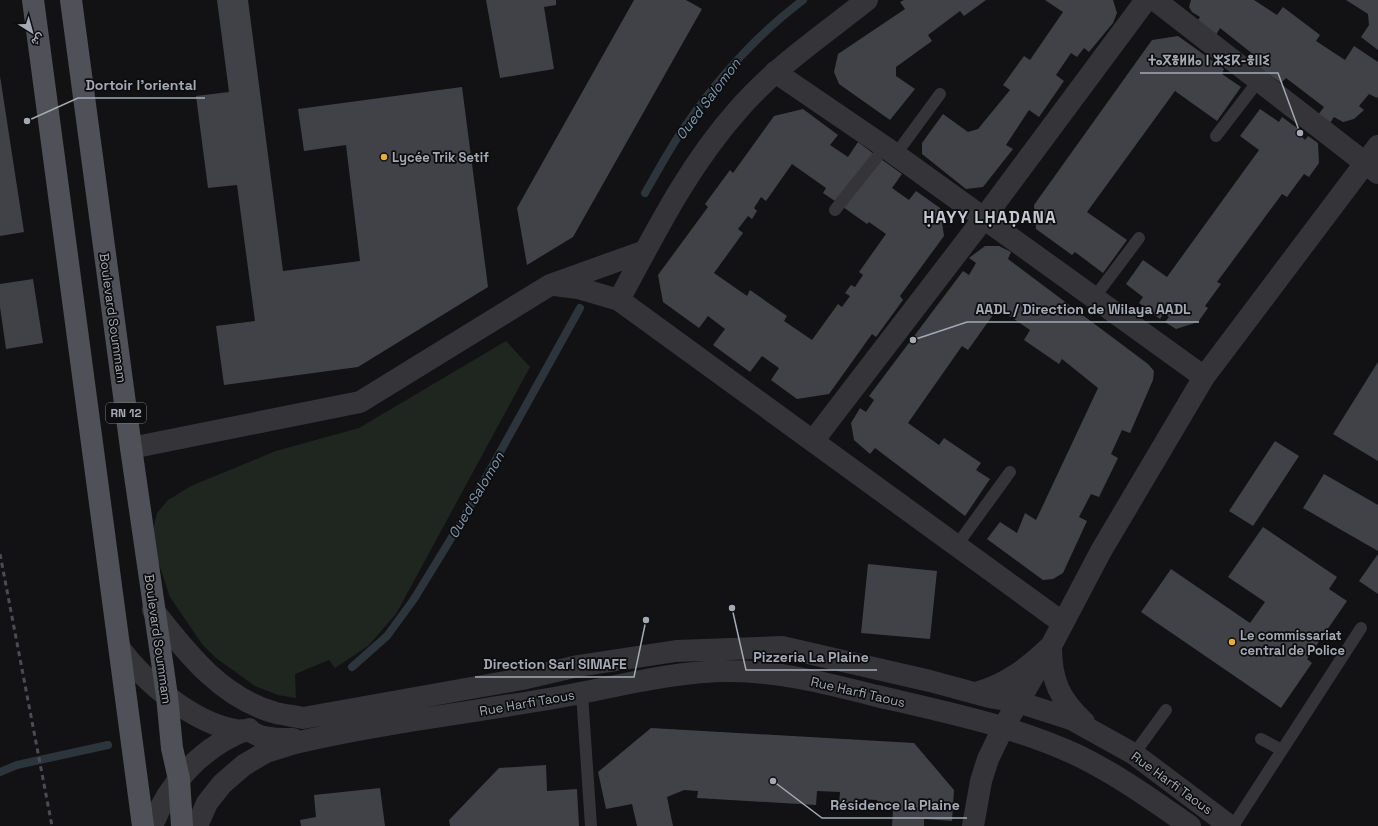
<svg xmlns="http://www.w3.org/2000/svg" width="1378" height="826" font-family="'Space Grotesk',Vazirmatn,'Noto Sans Tifinagh',sans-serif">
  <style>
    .green { fill: #1f2620 }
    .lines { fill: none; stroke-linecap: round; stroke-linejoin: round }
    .stream { stroke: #2c353c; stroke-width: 8 }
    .building { fill: #414247 }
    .service { stroke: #343439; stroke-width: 12 }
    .minor { stroke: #343439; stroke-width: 22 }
    .primary { stroke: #505158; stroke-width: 22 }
    .rail { stroke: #4b4c52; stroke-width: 3; stroke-dasharray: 5 4; stroke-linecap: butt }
    .poi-dot { fill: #eaae34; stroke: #0d0d0f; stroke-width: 1.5 }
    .labels { text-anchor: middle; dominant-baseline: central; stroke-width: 3.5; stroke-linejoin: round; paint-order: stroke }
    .shield { fill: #0d0d0f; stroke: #777a82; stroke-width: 1 }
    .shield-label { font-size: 12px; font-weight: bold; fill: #a4a9b4 }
    .poi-label { font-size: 13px; font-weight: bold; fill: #a4a9b4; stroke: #0d0d0f; text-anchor: start }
    .street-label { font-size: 13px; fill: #a4a9b4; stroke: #0d0d0f }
    .water-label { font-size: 14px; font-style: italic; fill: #7c97ae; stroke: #0d0d0f }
    .district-label { font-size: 17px; font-weight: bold; letter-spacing: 1px; fill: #c5c8d0; stroke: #0d0d0f }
    .leader { fill: none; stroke: #a4a9b4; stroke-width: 1.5 }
    .callout-dot { fill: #a4a9b4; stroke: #0d0d0f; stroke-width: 1.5 }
    .callout-label { font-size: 14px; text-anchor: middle; font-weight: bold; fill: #a4a9b4; stroke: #0d0d0f; stroke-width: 3.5; stroke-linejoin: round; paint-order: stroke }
  </style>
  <rect width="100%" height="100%" fill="#121214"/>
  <path class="green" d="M 506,341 L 530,367 L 396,614 L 368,646 L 335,668 L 329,660 L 295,674 L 296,698 L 278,695 L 255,686 L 216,658 L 202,644 L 170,597 L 158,561 L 153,530 L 157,513 L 168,500 L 191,486 L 276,451 L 359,428 Z"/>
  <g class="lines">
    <path class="stream" d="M 645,193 C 659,169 672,144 688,122 C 720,76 758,34 803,0
      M 352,667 L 387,636 L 414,599 L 463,519 L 580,308
      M 0,772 L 17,765 L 108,745"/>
  </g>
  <path class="building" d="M 217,0 L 248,0 L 283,271 L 360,261 L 346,145 L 304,151 L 298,109 L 462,87 L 488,287 L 358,367 L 224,385 L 216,326 L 255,321 L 237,185 L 208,188 L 196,96 L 229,92 Z
    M 486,0 L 556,0 L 556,5 L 544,7 L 554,69 L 500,78 Z
    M 634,0 L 686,0 L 702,9 L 573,237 L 527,265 L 517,208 Z
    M 904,0 L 986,0 L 964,16 L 960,11 L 928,35 L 932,41 L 896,67 L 896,76 L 915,89 L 890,120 L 839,84 L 834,72 L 838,54 L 905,9 L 900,2 Z
    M 1045,0 L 1113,0 L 1117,13 L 1113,23 L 1089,52 L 1084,48 L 1077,57 L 1071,53 L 1056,75 L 1064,81 L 1039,117 L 1029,110 L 1006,145 L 1013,149 L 983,187 L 966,189 L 922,154 L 922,143 L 943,114 L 968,132 L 978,129 L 1010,90 L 1003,85 L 1024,56 L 1030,60 L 1063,12 Z
    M 1191,0 L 1254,0 L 1277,15 L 1283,7 L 1320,35 L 1316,41 L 1345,60 L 1354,46 L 1378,62 L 1378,96 L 1377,98 L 1369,94 L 1359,106 L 1364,110 L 1354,119 L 1343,122 L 1334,117 L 1330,123 L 1318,115 L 1324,107 L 1286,78 L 1281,83 L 1250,61 L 1254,55 L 1220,28 L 1216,35 L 1196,23 L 1200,17 L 1192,12 L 1189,7 Z
    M 1346,0 L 1378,0 L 1378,50 L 1361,37 L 1369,25 L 1368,14 Z
    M 1178,36 L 1224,69 L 1222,74 L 1241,87 L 1217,121 L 1175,91 L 1087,212 L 1127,240 L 1103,273 L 1075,252 L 1072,255 L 1036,229 L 1034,205 L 1152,40 Z
    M 0,76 L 24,232 L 0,236 Z
    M 803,109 L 838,135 L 830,145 L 848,157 L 858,142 L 874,154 L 835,201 L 823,193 L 826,188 L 792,164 L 766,201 L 761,197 L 754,208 L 757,211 L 752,219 L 748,216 L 738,229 L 743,233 L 714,273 L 747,296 L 750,290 L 787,316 L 784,321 L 812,340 L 838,304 L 842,307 L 850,296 L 845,293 L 851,285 L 855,287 L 863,275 L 859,272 L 886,234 L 869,222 L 867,224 L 843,207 L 881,159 L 902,174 L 892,188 L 909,200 L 916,191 L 940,208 L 944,236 L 900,296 L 903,300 L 876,337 L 872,334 L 829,394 L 797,399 L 771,380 L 779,368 L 762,356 L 750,372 L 713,345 L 725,329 L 708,316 L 699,328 L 663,302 L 658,275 L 708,207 L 705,204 L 730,170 L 733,173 L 774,116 Z
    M 1260,109 L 1279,122 L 1282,117 L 1304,133 L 1301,136 L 1305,140 L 1308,136 L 1318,143 L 1319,163 L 1309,177 L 1304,174 L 1287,197 L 1282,194 L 1217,282 L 1221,284 L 1205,306 L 1208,308 L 1198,322 L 1176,329 L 1165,322 L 1169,317 L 1164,313 L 1160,319 L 1139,303 L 1143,297 L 1126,284 L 1143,260 L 1167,277 L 1259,150 L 1240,136 Z
    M 985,246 L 999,246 L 1011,252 L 1008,259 L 1148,364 L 1154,371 L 1153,380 L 1130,433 L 1122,430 L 1111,454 L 1118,458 L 1099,497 L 1091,494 L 1079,517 L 1087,521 L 1063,573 L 1053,579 L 1043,580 L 987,539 L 1000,522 L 1017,533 L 1025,513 L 1036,520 L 1098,388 L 1062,359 L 1059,364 L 1024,340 L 1030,330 L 998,308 L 968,350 L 962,346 L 908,423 L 939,445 L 944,438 L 981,463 L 976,470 L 990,479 L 965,516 L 875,448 L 870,454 L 854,440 L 851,423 L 860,408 L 866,412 L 874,400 L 869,396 L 963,271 L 969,275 L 976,263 L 969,258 Z
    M 33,279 L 43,343 L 6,349 L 0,307 L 0,284 Z
    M 1378,362 L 1378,461 L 1333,434 Z
    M 1275,441 L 1299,456 L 1253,526 L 1229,511 Z
    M 1324,474 L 1378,505 L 1378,551 L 1303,508 Z
    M 1263,527 L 1337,577 L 1329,589 L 1347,601 L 1307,659 L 1312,663 L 1281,708 L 1141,612 L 1171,569 L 1250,623 L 1265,602 L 1228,577 Z
    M 1378,554 L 1378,594 L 1359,581 Z
    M 868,564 L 937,571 L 930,639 L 861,633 Z
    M 651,728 L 914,743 L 954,790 L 952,821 L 924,819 L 924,826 L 892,826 L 893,810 L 876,809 L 877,800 L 856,799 L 855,807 L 839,806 L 840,792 L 817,791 L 816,805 L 697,798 L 698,791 L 684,790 L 667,797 L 673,826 L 637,826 L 632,804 L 606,809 L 598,772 Z
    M 546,765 L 547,791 L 577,789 L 579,826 L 450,826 L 449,820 L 499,768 Z
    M 380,788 L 385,826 L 301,826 L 300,820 L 316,817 L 314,795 Z"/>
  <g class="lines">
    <path class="service" d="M 1216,136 L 1259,80
      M 896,154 L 940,94
      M 835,210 L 885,147
      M 1094,298 L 1139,238
      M 957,545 L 1010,472
      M 582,694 L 591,826
      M 1261,739 L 1282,750
      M 1134,754 L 1166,710
      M 1233,826 L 1361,628"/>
    <path class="minor" d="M 867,0 C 823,35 775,67 738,110 C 688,166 654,235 619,300 L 1063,623
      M 1155,0 L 1378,173
      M 775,72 L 885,147 L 1204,377
      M 554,285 L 578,288 L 619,300
      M 813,441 L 984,218 L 1146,0
      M 131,448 L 360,402 L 550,285 L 645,251
      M 153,610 C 186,652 221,698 276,713 C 284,715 294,716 303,718 L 522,679 L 578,666 L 676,651 L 782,647 L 930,681 L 989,697 L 1018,702 L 1071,719 L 1134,754 L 1230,826
      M 120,649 C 145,682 193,723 236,730 C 239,731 242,730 245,730 C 250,731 255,734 260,736 C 270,739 283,739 293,739
      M 976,693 C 1007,684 1028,668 1051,646 C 1051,680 1059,699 1084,722
      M 152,826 C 169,782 204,745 249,729
      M 197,826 L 207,803 L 222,784 L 244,765 L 266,752 L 295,743 C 380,723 468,713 554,698 C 612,688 671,671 730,671 C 780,671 829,684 877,696 C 945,712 1015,726 1079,756 C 1118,775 1154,801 1190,826
      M 973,826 L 981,781 L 988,759 L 1003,728 L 1051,646 L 1101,551 L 1204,377 L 1378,146"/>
    <path class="primary" d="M 33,0 L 143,826
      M 71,0 L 131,448 L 167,696 L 172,748 L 179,779 L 182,826"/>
    <path class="rail" d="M 0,554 L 52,826"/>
  </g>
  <g class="poi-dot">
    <circle cx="384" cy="157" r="4"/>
    <circle cx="1232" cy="642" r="4"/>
  </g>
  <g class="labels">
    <rect class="shield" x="106" y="403" width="40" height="20" rx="3"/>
    <g class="shield-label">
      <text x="126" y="413">RN 12</text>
    </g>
    <g class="poi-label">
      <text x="392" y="157">Lycée Trik Setif</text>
      <text x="1240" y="635">Le commissariat<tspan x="1240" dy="15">central de Police</tspan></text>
    </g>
    <g class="street-label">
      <text transform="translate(113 318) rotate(82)">Boulevard Soummam</text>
      <text transform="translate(158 639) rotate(82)">Boulevard Soummam</text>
      <text transform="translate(858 692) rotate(13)">Rue Harfi Taous</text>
      <text transform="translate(527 703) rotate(-10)">Rue Harfi Taous</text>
      <text transform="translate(1172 783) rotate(36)">Rue Harfi Taous</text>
    </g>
    <g class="water-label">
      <text transform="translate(708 99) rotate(-53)">Oued Salomon</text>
      <text transform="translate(476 495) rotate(-60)">Oued Salomon</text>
    </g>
    <g class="district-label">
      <text x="990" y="217">ḤAYY LḤAḌANA</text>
    </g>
  </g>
  <path class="leader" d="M1300 133L1278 73H1140M27 121L78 98H205M913 340L967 322H1199M732 608L746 670H877M646 620L634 677H475M773 781L822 818H967"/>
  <g class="callout-dot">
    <circle cx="1300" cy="133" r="4"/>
    <circle cx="27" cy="121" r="4"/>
    <circle cx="913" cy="340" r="4"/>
    <circle cx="732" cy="608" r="4"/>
    <circle cx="646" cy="620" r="4"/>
    <circle cx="773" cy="781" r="4"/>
  </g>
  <g class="callout-label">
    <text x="1209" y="65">ⵜⴰⴳⴻⵍⵍⴰ ⵏ ⵣⵉⴽ-ⴻⵏⵏⵉ</text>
    <text x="141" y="90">Dortoir l'oriental</text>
    <text x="1083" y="314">AADL / Direction de Wilaya AADL</text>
    <text x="811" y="662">Pizzeria La Plaine</text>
    <text x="555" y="669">Direction Sarl SIMAFE</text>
    <text x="895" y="810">Résidence la Plaine</text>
  </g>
  <g transform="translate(32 32) rotate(143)" stroke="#0d0d0f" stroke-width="3" paint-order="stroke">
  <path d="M0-3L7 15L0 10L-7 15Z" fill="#a4a9b4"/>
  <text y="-6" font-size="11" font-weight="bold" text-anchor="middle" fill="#a4a9b4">ش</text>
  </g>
</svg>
